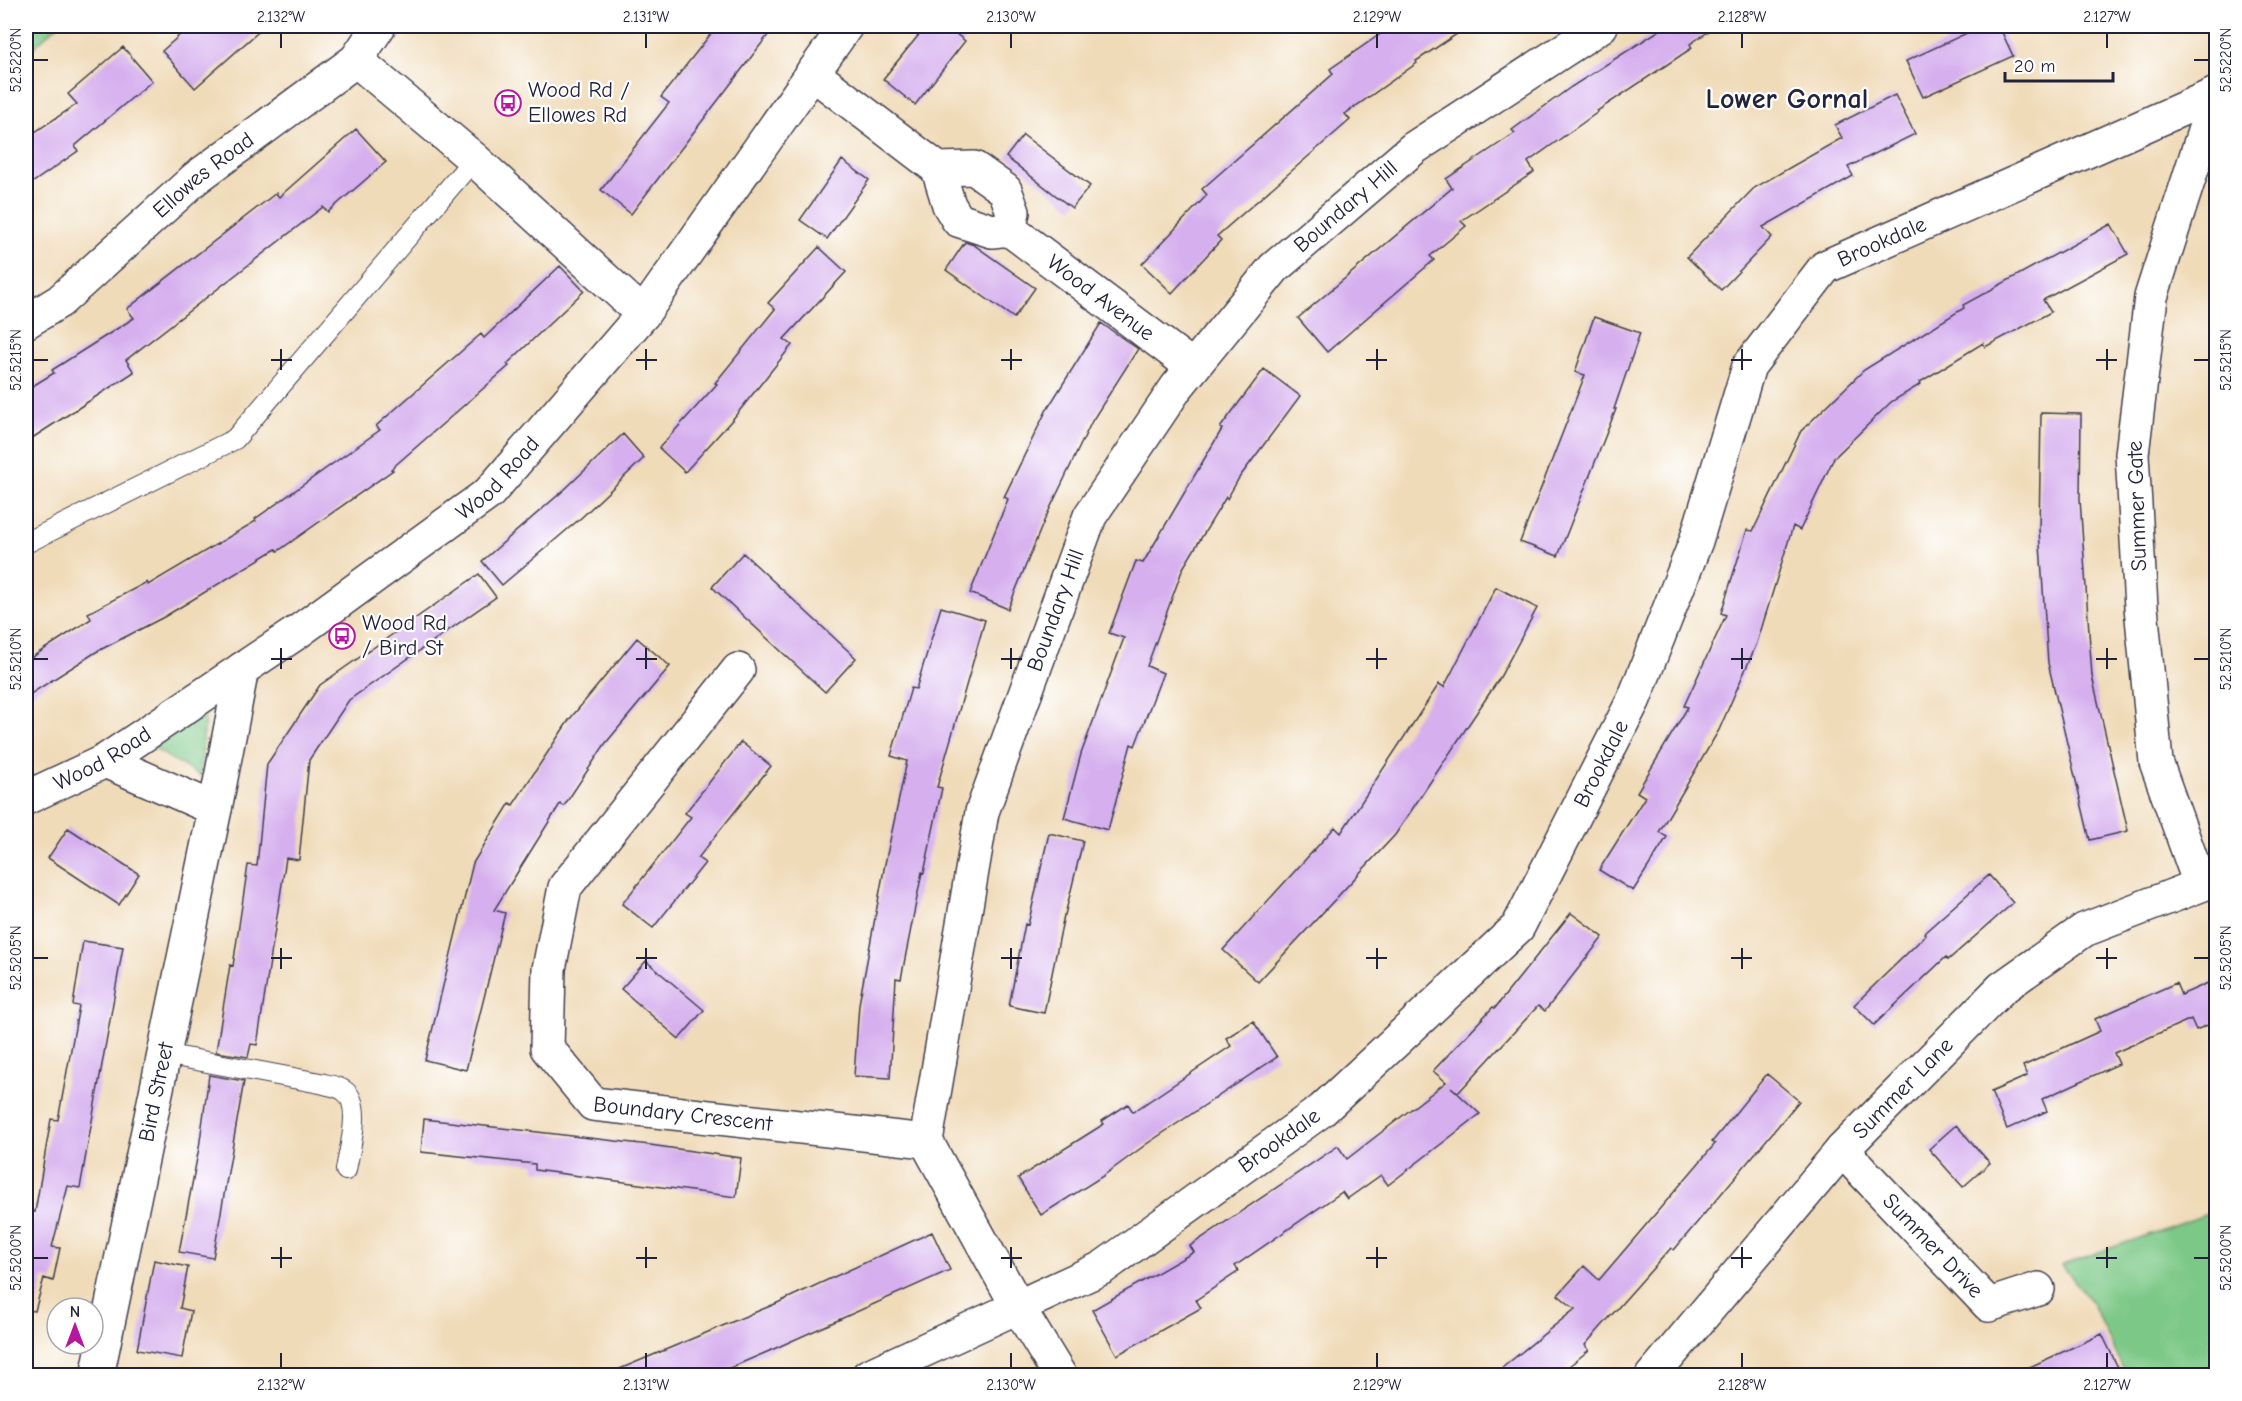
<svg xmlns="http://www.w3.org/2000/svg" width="2242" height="1401" font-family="'Comic Neue',sans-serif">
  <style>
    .green { fill: #7cc886; stroke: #4f7560; stroke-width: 1.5 }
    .building { fill: #d5afee }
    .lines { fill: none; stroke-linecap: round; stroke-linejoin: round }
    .service-casing { stroke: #413e4e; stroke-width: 22 }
    .minor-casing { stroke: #413e4e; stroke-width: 36 }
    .service { stroke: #fff; stroke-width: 20 }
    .minor { stroke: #fff; stroke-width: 33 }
    .ticks { fill: none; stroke: #22223b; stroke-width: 2 }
    .labels { text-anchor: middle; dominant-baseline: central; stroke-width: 4.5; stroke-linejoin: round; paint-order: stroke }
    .poi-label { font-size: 22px; fill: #22223b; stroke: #fff; text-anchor: start }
    .street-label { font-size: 22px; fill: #22223b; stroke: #fff }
    .district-label { font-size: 28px; font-weight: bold; fill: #22223b; stroke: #fff }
    .neatline { fill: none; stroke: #22223b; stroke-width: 2 }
    .ticks-label { font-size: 15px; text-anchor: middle; fill: #22223b }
  </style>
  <rect width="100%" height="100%" fill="#fff"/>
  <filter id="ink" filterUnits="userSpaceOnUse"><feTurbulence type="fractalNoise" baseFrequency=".0167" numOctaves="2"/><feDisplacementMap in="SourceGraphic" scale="12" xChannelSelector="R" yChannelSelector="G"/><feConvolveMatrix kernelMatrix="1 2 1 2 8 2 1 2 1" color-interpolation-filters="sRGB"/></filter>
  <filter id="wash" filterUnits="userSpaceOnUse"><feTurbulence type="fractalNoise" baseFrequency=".008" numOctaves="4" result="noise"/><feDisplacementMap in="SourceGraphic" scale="24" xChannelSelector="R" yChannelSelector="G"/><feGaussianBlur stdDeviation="1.35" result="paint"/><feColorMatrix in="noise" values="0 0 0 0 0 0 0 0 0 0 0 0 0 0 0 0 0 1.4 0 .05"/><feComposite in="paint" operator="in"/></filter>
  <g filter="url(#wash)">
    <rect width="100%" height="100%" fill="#f0dbb9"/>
    <path class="green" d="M 26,26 L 57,26 L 26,54 Z
      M 205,716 L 200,776 L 153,748 Z
      M 2216,1211 L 2216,1375 L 2126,1375 L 2093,1304 L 2062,1265 Z"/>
    <g id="blocks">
      <path class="building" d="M 190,26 L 265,26 L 195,88 L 162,51 Z
        M 717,26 L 775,26 L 631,214 L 601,190 L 669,103 L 661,97 Z
        M 926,26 L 946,26 L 965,41 L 915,105 L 883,79 Z
        M 1392,26 L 1469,26 L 1416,61 L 1417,63 L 1345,114 L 1350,120 L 1217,236 L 1221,240 L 1172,293 L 1142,264 L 1207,195 L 1202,189 L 1333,74 L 1330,69 Z
        M 1666,26 L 1717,26 L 1690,44 L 1692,48 L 1597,111 L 1598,112 L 1528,162 L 1534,172 L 1461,221 L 1466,226 L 1430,256 L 1434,260 L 1327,352 L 1298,318 L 1452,188 L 1446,179 L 1515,133 L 1512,130 L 1571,87 Z
        M 1982,26 L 1999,26 L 2013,56 L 1923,97 L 1906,61 Z
        M 123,47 L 152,81 L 75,146 L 78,151 L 26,187 L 26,138 L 77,104 L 68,94 Z
        M 1895,95 L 1915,134 L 1848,167 L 1853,176 L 1763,227 L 1772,237 L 1721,290 L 1687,257 L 1754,188 L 1842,138 L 1835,125 Z
        M 356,129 L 386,162 L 328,212 L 323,207 L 126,360 L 134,372 L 26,442 L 26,390 L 54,373 L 52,370 L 134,318 L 127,309 L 276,193 L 279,197 Z
        M 1023,135 L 1090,186 L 1072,208 L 1006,157 Z
        M 842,160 L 869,180 L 827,239 L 800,220 Z
        M 2111,224 L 2128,254 L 2043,300 L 2051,312 L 1985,347 L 1983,343 L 1920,382 L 1921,384 L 1891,402 L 1834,458 L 1800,530 L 1793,526 L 1757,643 L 1719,730 L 1659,832 L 1667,837 L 1633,891 L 1599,870 L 1645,797 L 1637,792 L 1688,707 L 1684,706 L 1726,615 L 1721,613 L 1747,530 L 1753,531 L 1801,431 L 1864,370 L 1964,308 L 1963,305 Z
        M 965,242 L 974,245 L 1035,288 L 1014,318 L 946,270 Z
        M 819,247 L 846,272 L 784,339 L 792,345 L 732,420 L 685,472 L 659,448 L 717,384 L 715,383 L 775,309 L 768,303 Z
        M 560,266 L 584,291 L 507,364 L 509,366 L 391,469 L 393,470 L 278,551 L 276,549 L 164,617 L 96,652 L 26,697 L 26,661 L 91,619 L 88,613 L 147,582 L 148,585 L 256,521 L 255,519 L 380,430 L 376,426 L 481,334 L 484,338 Z
        M 1594,317 L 1640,333 L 1614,409 L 1616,409 L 1558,556 L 1520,542 L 1585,375 L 1575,372 Z
        M 1101,323 L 1138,349 L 1092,421 L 1044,521 L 1008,609 L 970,593 L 1008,499 L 1004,497 L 1046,411 Z
        M 1264,369 L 1300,396 L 1239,478 L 1227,499 L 1226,497 L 1183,568 L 1147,666 L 1163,673 L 1135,746 L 1131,744 L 1108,830 L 1064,818 L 1081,754 L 1124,638 L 1109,633 L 1136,561 L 1143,563 L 1222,429 L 1220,428 Z
        M 2041,413 L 2081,414 L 2080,499 L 2092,676 L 2128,831 L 2090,840 L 2048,663 L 2039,530 Z
        M 623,434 L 644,458 L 582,517 L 502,585 L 482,561 L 564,490 Z
        M 743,553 L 856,658 L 825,692 L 712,587 Z
        M 479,574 L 496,597 L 349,700 L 309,760 L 299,860 L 286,858 L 257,1045 L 251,1044 L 248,1057 L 216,1052 L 230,965 L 233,966 L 248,865 L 257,866 L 267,764 L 320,685 Z
        M 1496,587 L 1537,608 L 1499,679 L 1395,835 L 1258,982 L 1223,950 L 1335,827 L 1341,833 L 1439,684 L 1444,687 Z
        M 941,607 L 985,620 L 937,787 L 942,788 L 924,873 L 922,872 L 901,979 L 896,978 L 890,1078 L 854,1076 L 859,1004 L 885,864 L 907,761 L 891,756 L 911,688 L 916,689 Z
        M 637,638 L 670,666 L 605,744 L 564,806 L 560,804 L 494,910 L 505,913 L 466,1070 L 425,1060 L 473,863 L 510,803 L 513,805 L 569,720 Z
        M 741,742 L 771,766 L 698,858 L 705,863 L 653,928 L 622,904 L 691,817 L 685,813 Z
        M 68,828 L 139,874 L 119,905 L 48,858 Z
        M 1049,833 L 1083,841 L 1065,915 L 1064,915 L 1044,1013 L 1009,1006 L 1025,924 L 1028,925 Z
        M 1989,875 L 2013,903 L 1948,960 L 1946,957 L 1874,1025 L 1854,1005 L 1926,935 L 1924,933 Z
        M 1571,913 L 1603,937 L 1545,1011 L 1538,1006 L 1458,1093 L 1451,1087 L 1480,1114 L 1388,1185 L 1381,1175 L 1347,1199 L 1342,1192 L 1235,1266 L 1239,1271 L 1196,1300 L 1201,1308 L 1117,1355 L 1092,1310 L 1194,1252 L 1190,1246 L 1338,1146 L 1347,1159 L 1446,1082 L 1433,1071 L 1493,1007 L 1495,1008 Z
        M 83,941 L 123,947 L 80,1188 L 68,1186 L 52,1247 L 60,1248 L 53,1281 L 44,1278 L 35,1311 L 26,1310 L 26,1210 L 35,1212 L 51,1119 L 58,1120 L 79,1006 L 73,1005 Z
        M 646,961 L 704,1010 L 679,1039 L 621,989 Z
        M 2217,979 L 2217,1021 L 2196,1030 L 2191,1019 L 2114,1053 L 2119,1064 L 2042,1099 L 2047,1111 L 2007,1129 L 1991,1092 L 2027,1076 L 2023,1066 L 2100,1031 L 2095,1019 L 2176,983 L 2181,995 Z
        M 1253,1021 L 1277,1057 L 1148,1143 L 1103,1176 L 1041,1215 L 1018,1178 L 1104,1124 L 1102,1121 L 1128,1104 L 1133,1112 L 1231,1046 L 1226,1038 Z
        M 1767,1074 L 1799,1101 L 1674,1250 L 1671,1248 L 1585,1345 L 1589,1350 L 1557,1376 L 1492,1376 L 1575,1309 L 1558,1295 L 1584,1266 L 1599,1280 L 1715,1144 L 1712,1142 Z
        M 209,1075 L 244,1081 L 213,1258 L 179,1252 L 199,1148 Z
        M 424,1119 L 650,1145 L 741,1158 L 736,1197 L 535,1170 L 535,1164 L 421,1152 Z
        M 1956,1125 L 1990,1163 L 1963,1187 L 1929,1149 Z
        M 932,1232 L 950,1270 L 767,1352 L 711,1376 L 603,1376 L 775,1304 Z
        M 154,1260 L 188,1267 L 180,1308 L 191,1311 L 182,1358 L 137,1350 Z
        M 2102,1334 L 2122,1376 L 2010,1376 Z"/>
    </g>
  </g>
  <g filter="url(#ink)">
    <use href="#blocks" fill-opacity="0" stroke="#413e4e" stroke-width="1.5"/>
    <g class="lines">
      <g class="service-casing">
        <path id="service" d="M 26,543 L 235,439 L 474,159
          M 164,1054 L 320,1083 C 327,1085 337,1086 343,1090 C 364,1102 349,1150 346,1170"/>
      </g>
      <g class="minor-casing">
        <g id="minor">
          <path d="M 356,60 L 474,159 L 643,314"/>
          <path id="s1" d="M 812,73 L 938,169 L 949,205 L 958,220 L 992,231 L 1009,229 L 1193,367"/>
          <path d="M 938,169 L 974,168 L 1005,190 L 1013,212 L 1009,229"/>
          <path id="s2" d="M 26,322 L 60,301 L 196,178 L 356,60 L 379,26"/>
          <path id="s3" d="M 738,670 L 565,887 L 549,969 L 547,1048 L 593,1104 L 926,1141"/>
          <path d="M 105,761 L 215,809"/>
          <path id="s4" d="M 26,798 L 105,761 L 299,631 L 489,493 L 643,314 L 846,26"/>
          <path d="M 2200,884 L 2156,762 L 2141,607 L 2132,454 L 2151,297 L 2216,94"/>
          <path id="s5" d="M 1842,1150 L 1989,1305 L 2038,1289"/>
          <path id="s6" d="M 97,1376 L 215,809 L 242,669"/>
          <path id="s7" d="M 868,1376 L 1102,1268 L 1322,1110 L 1518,927 L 1634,699 L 1696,541 L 1749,366 L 1825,267 L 2216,94"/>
          <path id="s8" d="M 1060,1376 L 1018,1307 L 926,1141 L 982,812 L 1090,516 L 1176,388 L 1274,268 L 1414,148 L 1601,26"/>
          <path id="s9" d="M 1652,1376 L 1842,1150 L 2002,988 L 2084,930 L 2216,879"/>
        </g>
      </g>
      <use href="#service" class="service"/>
      <use href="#minor" class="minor"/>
    </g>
  </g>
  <path class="ticks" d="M 281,33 L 281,48M 646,33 L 646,48M 1011,33 L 1011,48M 1377,33 L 1377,48M 1742,33 L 1742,48M 2107,33 L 2107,48M 33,60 L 48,60M 2194,60 L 2209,60M 281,349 L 281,370M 646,349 L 646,370M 1011,349 L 1011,370M 1377,349 L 1377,370M 1742,349 L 1742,370M 2107,349 L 2107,370M 33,360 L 48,360M 271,360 L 292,360M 636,360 L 657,360M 1001,360 L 1022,360M 1366,360 L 1387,360M 1731,360 L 1752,360M 2096,360 L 2117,360M 2194,360 L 2209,360M 281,648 L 281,669M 646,648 L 646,669M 1011,648 L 1011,669M 1377,648 L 1377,669M 1742,648 L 1742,669M 2107,648 L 2107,669M 33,659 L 48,659M 271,659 L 292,659M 636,659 L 657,659M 1001,659 L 1022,659M 1366,659 L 1387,659M 1731,659 L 1752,659M 2096,659 L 2117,659M 2194,659 L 2209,659M 281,948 L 281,969M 646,948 L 646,969M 1011,948 L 1011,969M 1377,948 L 1377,969M 1742,948 L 1742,969M 2107,948 L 2107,969M 33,958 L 48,958M 271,958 L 292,958M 636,958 L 657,958M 1001,958 L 1022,958M 1366,958 L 1387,958M 1731,958 L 1752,958M 2096,958 L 2117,958M 2194,958 L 2209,958M 281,1247 L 281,1268M 646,1247 L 646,1268M 1011,1247 L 1011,1268M 1377,1247 L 1377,1268M 1742,1247 L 1742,1268M 2107,1247 L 2107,1268M 33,1258 L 48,1258M 271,1258 L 292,1258M 636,1258 L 657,1258M 1001,1258 L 1022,1258M 1366,1258 L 1387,1258M 1731,1258 L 1752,1258M 2096,1258 L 2117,1258M 2194,1258 L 2209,1258M 281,1353 L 281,1368M 646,1353 L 646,1368M 1011,1353 L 1011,1368M 1377,1353 L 1377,1368M 1742,1353 L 1742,1368M 2107,1353 L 2107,1368"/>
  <defs>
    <g id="bus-ring" transform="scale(1.35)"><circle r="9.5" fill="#fff" stroke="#b5179e" stroke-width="1.5"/><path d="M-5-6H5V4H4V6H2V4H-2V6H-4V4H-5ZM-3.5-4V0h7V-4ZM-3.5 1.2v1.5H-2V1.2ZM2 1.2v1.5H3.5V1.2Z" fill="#b5179e"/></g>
  </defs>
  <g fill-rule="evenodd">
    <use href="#bus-ring" x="508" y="103"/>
    <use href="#bus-ring" x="342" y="636"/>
  </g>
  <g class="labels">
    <g class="poi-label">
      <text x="528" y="90">Wood Rd /<tspan x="528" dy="25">Ellowes Rd</tspan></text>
      <text x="362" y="623">Wood Rd<tspan x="362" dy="25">/ Bird St</tspan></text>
    </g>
    <g class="street-label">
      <text stroke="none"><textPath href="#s2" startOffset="231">Ellowes Road</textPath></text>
      <text stroke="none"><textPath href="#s8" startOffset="1323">Boundary Hill</textPath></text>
      <text stroke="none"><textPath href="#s7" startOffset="1592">Brookdale</textPath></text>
      <text stroke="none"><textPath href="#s1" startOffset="381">Wood Avenue</textPath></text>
      <text stroke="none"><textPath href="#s4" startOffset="572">Wood Road</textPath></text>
      <text transform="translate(2137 506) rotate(-92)">Summer Gate</text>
      <text stroke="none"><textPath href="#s8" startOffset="819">Boundary Hill</textPath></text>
      <text stroke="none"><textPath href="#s4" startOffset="86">Wood Road</textPath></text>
      <text stroke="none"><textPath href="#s7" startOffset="980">Brookdale</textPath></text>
      <text stroke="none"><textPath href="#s9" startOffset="382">Summer Lane</textPath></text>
      <text stroke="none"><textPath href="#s6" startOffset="290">Bird Street</textPath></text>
      <text stroke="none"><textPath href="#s3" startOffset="603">Boundary Crescent</textPath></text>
      <text stroke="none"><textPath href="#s7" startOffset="476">Brookdale</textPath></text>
      <text stroke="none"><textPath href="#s5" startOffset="132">Summer Drive</textPath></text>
    </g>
    <g class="district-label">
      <text x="1787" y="99">Lower Gornal</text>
    </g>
  </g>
  <rect width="2242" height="1401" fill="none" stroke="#fff" stroke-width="66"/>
  <g transform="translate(75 1326)"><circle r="28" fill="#ffffff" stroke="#a7a7b1" stroke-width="1.5"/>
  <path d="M0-4.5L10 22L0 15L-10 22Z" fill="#b5179e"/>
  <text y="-9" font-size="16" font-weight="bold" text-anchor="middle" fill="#22223b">N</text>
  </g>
  <path d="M2005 72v9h108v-9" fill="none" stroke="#22223b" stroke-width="3"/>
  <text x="2014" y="72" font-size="18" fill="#22223b" stroke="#ffffff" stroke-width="4.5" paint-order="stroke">20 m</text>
  <rect x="33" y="33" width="2176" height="1335" class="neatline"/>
  <g class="ticks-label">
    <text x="281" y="22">2.132°W</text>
    <text x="646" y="22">2.131°W</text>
    <text x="1011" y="22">2.130°W</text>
    <text x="1377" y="22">2.129°W</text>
    <text x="1742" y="22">2.128°W</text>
    <text x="2107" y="22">2.127°W</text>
    <text transform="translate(16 60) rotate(-90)" y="5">52.5220°N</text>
    <text transform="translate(2226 60) rotate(-90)" y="5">52.5220°N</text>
    <text transform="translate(16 360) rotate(-90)" y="5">52.5215°N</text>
    <text transform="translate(2226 360) rotate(-90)" y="5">52.5215°N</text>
    <text transform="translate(16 659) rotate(-90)" y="5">52.5210°N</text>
    <text transform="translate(2226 659) rotate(-90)" y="5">52.5210°N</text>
    <text transform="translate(16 958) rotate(-90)" y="5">52.5205°N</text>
    <text transform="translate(2226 958) rotate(-90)" y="5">52.5205°N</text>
    <text transform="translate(16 1258) rotate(-90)" y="5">52.5200°N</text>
    <text transform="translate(2226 1258) rotate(-90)" y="5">52.5200°N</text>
    <text x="281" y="1390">2.132°W</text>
    <text x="646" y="1390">2.131°W</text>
    <text x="1011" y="1390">2.130°W</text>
    <text x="1377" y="1390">2.129°W</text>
    <text x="1742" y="1390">2.128°W</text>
    <text x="2107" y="1390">2.127°W</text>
  </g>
</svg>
